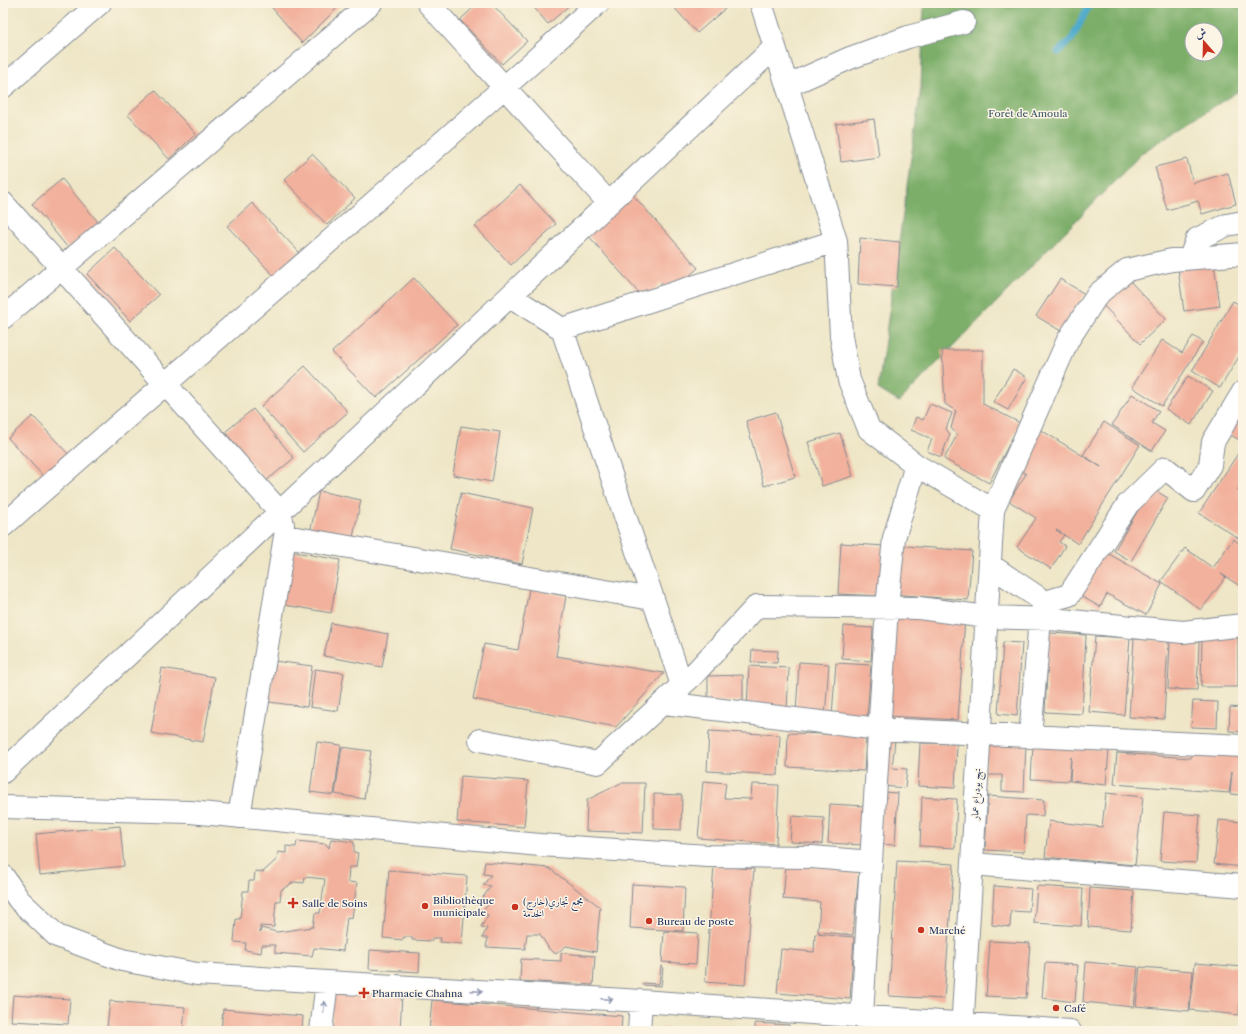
<svg xmlns="http://www.w3.org/2000/svg" width="1246" height="1034" font-family="'Libre Caslon Text',Amiri,serif">
  <style>
    .forest { fill: #7bae69; stroke: #4b6e64; fill-rule: evenodd }
    .lines { fill: none; stroke-linecap: round; stroke-linejoin: round }
    .stream { stroke: #4ca9ca; stroke-width: 7 }
    .building { fill: #f2b19c; fill-rule: evenodd }
    .minor-casing { stroke: #848a92; stroke-width: 24 }
    .minor { stroke: #fff; stroke-width: 22 }
    .oneway { stroke: #8d97ae }
    .poi-dot { fill: #c8321e; stroke: #fcf5e5; stroke-width: 1.5 }
    .labels { text-anchor: middle; dominant-baseline: central; stroke-width: 3; stroke-linejoin: round; paint-order: stroke }
    .park-label { font-size: 10px; fill: #3b5665; stroke: #fcf5e5 }
    .street-label { font-size: 10px; fill: #1b2f5e; stroke: #fcf5e5 }
    .poi-label { font-size: 10px; fill: #1b2f5e; stroke: #fcf5e5; text-anchor: start }
  </style>
  <rect width="100%" height="100%" fill="#fcf5e5"/>
  <filter id="ink" filterUnits="userSpaceOnUse"><feTurbulence type="fractalNoise" baseFrequency=".025" numOctaves="2"/><feDisplacementMap in="SourceGraphic" scale="8" xChannelSelector="R" yChannelSelector="G"/><feConvolveMatrix kernelMatrix="1 2 1 2 8 2 1 2 1" color-interpolation-filters="sRGB"/></filter>
  <filter id="wash" filterUnits="userSpaceOnUse"><feTurbulence type="fractalNoise" baseFrequency=".012" numOctaves="4" result="noise"/><feDisplacementMap in="SourceGraphic" scale="16" xChannelSelector="R" yChannelSelector="G"/><feGaussianBlur stdDeviation="0.9" result="paint"/><feColorMatrix in="noise" values="0 0 0 0 0 0 0 0 0 0 0 0 0 0 0 0 0 1.4 0 .05"/><feComposite in="paint" operator="in"/></filter>
  <g filter="url(#wash)">
    <rect width="100%" height="100%" fill="#eee6c6"/>
    <path class="forest" d="M 924,3 L 1243,3 L 1243,88 L 1143,152 L 899,402 L 878,389 L 921,88 ZM 1192,30 L 1216,30 L 1216,54 L 1192,54 Z"/>
    <g class="lines">
      <path class="stream" d="M 1058,52 L 1072,39 L 1090,3"/>
    </g>
    <g id="blocks">
      <path class="building" d="M 268,3 L 342,3 L 302,43 Z
        M 478,3 L 491,3 L 527,41 L 502,64 L 460,20 Z
        M 530,3 L 572,3 L 548,24 Z
        M 670,3 L 724,3 L 727,7 L 697,33 Z
        M 155,90 L 196,134 L 169,159 L 128,115 Z
        M 874,119 L 879,157 L 841,162 L 836,124 Z
        M 312,154 L 355,198 L 327,225 L 284,180 Z
        M 1187,159 L 1193,183 L 1228,173 L 1236,204 L 1202,214 L 1198,201 L 1167,210 L 1155,167 Z
        M 62,179 L 99,223 L 68,248 L 32,204 Z
        M 520,185 L 556,224 L 511,265 L 475,226 Z
        M 632,194 L 698,268 L 670,293 L 661,283 L 644,299 L 587,234 Z
        M 252,203 L 299,252 L 274,276 L 227,226 Z
        M 860,238 L 900,242 L 897,287 L 858,284 Z
        M 115,248 L 159,295 L 130,321 L 87,274 Z
        M 1214,264 L 1220,306 L 1184,311 L 1178,269 Z
        M 414,278 L 457,325 L 376,398 L 332,352 Z
        M 1060,279 L 1085,294 L 1061,331 L 1036,316 Z
        M 1128,279 L 1166,319 L 1140,344 L 1102,304 Z
        M 1233,301 L 1243,307 L 1243,350 L 1220,388 L 1192,371 Z
        M 1193,336 L 1203,342 L 1162,406 L 1132,387 L 1162,340 L 1182,353 Z
        M 942,350 L 983,350 L 983,404 L 1020,423 L 989,483 L 944,459 L 957,435 L 951,428 L 956,411 L 945,404 Z
        M 305,366 L 348,412 L 303,452 L 261,406 Z
        M 1013,369 L 1027,377 L 1008,410 L 993,402 Z
        M 1188,376 L 1213,391 L 1191,425 L 1166,409 Z
        M 1132,394 L 1159,411 L 1152,423 L 1165,431 L 1152,451 L 1112,425 Z
        M 930,404 L 952,413 L 946,429 L 950,434 L 941,457 L 927,451 L 932,439 L 911,430 L 916,417 L 923,420 Z
        M 1243,408 L 1243,442 L 1227,433 Z
        M 253,409 L 294,458 L 266,481 L 225,432 Z
        M 776,412 L 795,477 L 764,486 L 746,421 Z
        M 33,416 L 70,456 L 45,478 L 8,438 Z
        M 1104,422 L 1140,445 L 1078,544 L 1056,530 L 1064,535 L 1059,542 L 1065,546 L 1051,569 L 1017,547 L 1036,518 L 1009,501 L 1026,474 L 1017,468 L 1041,430 L 1101,467 L 1083,455 Z
        M 461,426 L 500,432 L 492,482 L 453,475 Z
        M 840,433 L 853,476 L 822,486 L 808,442 Z
        M 1241,449 L 1243,450 L 1243,492 L 1237,489 L 1243,493 L 1243,541 L 1199,513 Z
        M 1151,488 L 1168,498 L 1131,561 L 1114,551 Z
        M 319,491 L 361,500 L 352,542 L 310,533 Z
        M 461,493 L 533,508 L 522,564 L 450,549 Z
        M 1233,539 L 1243,546 L 1243,588 L 1221,574 L 1226,577 L 1201,610 L 1161,581 L 1185,548 L 1213,568 Z
        M 841,543 L 884,546 L 880,596 L 838,594 Z
        M 893,545 L 972,551 L 968,600 L 890,594 Z
        M 1102,550 L 1162,584 L 1146,615 L 1107,594 L 1100,607 L 1077,594 Z
        M 289,551 L 340,560 L 331,613 L 279,604 Z
        M 529,589 L 566,596 L 556,656 L 664,673 L 616,727 L 473,699 L 484,644 L 518,650 Z
        M 893,615 L 965,619 L 958,720 L 887,716 Z
        M 331,623 L 388,634 L 382,667 L 324,656 Z
        M 844,626 L 873,628 L 871,661 L 842,659 Z
        M 1049,633 L 1086,635 L 1082,714 L 1045,712 Z
        M 1095,636 L 1130,638 L 1124,715 L 1089,712 Z
        M 1202,638 L 1238,638 L 1238,687 L 1201,687 Z
        M 1134,639 L 1168,641 L 1164,719 L 1129,717 Z
        M 1170,641 L 1199,642 L 1197,690 L 1168,689 Z
        M 1003,642 L 1022,643 L 1017,716 L 998,714 Z
        M 752,650 L 778,651 L 777,663 L 751,662 Z
        M 274,661 L 312,666 L 307,707 L 269,702 Z
        M 799,662 L 829,664 L 825,716 L 796,714 Z
        M 836,663 L 871,665 L 867,717 L 832,715 Z
        M 749,666 L 789,668 L 787,711 L 747,708 Z
        M 162,668 L 215,677 L 203,742 L 151,733 Z
        M 315,669 L 344,673 L 338,711 L 310,707 Z
        M 743,675 L 743,701 L 708,702 L 708,676 Z
        M 1193,701 L 1218,702 L 1217,728 L 1191,727 Z
        M 1230,707 L 1243,708 L 1243,732 L 1229,731 Z
        M 709,731 L 780,735 L 778,775 L 707,771 Z
        M 788,733 L 866,735 L 864,771 L 787,767 Z
        M 886,739 L 895,740 L 892,768 L 907,769 L 905,788 L 882,786 Z
        M 317,742 L 341,745 L 334,795 L 310,792 Z
        M 987,742 L 1026,744 L 1024,792 L 1002,791 L 1002,775 L 985,775 Z
        M 920,743 L 957,744 L 955,788 L 918,786 Z
        M 1033,745 L 1109,750 L 1106,785 L 1070,781 L 1071,757 L 1069,781 L 1031,779 Z
        M 342,747 L 371,751 L 364,799 L 335,794 Z
        M 1192,751 L 1243,754 L 1243,795 L 1230,794 L 1232,772 L 1229,793 L 1114,784 L 1117,753 L 1191,758 Z
        M 461,776 L 528,781 L 524,827 L 457,822 Z
        M 703,781 L 726,783 L 724,798 L 751,799 L 752,784 L 779,785 L 776,844 L 698,838 Z
        M 621,783 L 645,783 L 643,833 L 586,831 L 587,800 Z
        M 883,792 L 898,793 L 895,845 L 879,844 Z
        M 1106,793 L 1143,797 L 1135,865 L 1045,857 L 1049,821 L 1102,827 Z
        M 654,794 L 682,795 L 681,830 L 654,829 Z
        M 988,796 L 1044,800 L 1043,816 L 1026,815 L 1024,852 L 985,850 Z
        M 922,797 L 957,799 L 955,848 L 920,846 Z
        M 830,804 L 865,806 L 863,845 L 828,843 Z
        M 1164,812 L 1200,815 L 1196,863 L 1160,861 Z
        M 792,816 L 824,818 L 822,844 L 790,842 Z
        M 1219,820 L 1243,822 L 1243,867 L 1214,864 Z
        M 120,826 L 124,866 L 40,875 L 36,834 Z
        M 331,839 L 354,842 L 354,852 L 358,853 L 356,867 L 349,867 L 348,882 L 357,883 L 352,918 L 347,917 L 343,951 L 314,948 L 312,956 L 275,953 L 275,945 L 262,945 L 261,953 L 245,950 L 246,943 L 234,942 L 236,919 L 240,919 L 243,891 L 248,891 L 249,881 L 254,881 L 255,871 L 263,872 L 277,859 L 278,852 L 286,853 L 286,846 L 296,847 L 297,841 L 326,844 L 329,848 ZM 305,877 L 325,879 L 320,913 L 315,913 L 313,927 L 277,932 L 261,928 L 260,933 L 260,926 L 274,927 L 276,901 L 280,901 L 281,890 L 294,882 L 304,883 Z
        M 897,861 L 954,864 L 944,999 L 889,996 Z
        M 485,862 L 549,868 L 600,907 L 596,952 L 566,946 L 556,954 L 549,949 L 540,934 L 527,934 L 525,949 L 486,947 L 488,938 L 482,938 L 487,928 L 481,927 L 488,915 L 481,913 L 490,902 L 481,900 L 491,886 L 483,885 L 491,875 L 483,874 Z
        M 786,864 L 859,870 L 853,935 L 818,932 L 820,902 L 783,899 Z
        M 714,866 L 754,869 L 745,985 L 705,982 Z
        M 389,870 L 467,876 L 462,944 L 440,942 L 441,938 L 432,938 L 432,941 L 412,940 L 412,937 L 404,937 L 403,940 L 383,938 Z
        M 632,884 L 685,887 L 683,931 L 630,928 Z
        M 994,886 L 1031,889 L 1029,912 L 1011,911 L 1010,927 L 992,925 Z
        M 1037,886 L 1083,889 L 1081,926 L 1034,923 Z
        M 1090,888 L 1134,891 L 1131,930 L 1088,927 Z
        M 664,931 L 698,933 L 696,964 L 662,962 Z
        M 815,934 L 854,937 L 850,999 L 777,993 L 781,949 L 814,952 Z
        M 990,941 L 1030,943 L 1026,998 L 986,996 Z
        M 370,950 L 420,953 L 419,972 L 369,969 Z
        M 561,953 L 595,956 L 593,985 L 520,981 L 521,959 L 561,961 Z
        M 1086,962 L 1138,967 L 1134,1007 L 1083,1002 Z
        M 1045,963 L 1078,965 L 1075,1002 L 1042,998 Z
        M 1195,963 L 1243,967 L 1239,1015 L 1190,1010 Z
        M 661,966 L 663,967 L 661,986 L 642,985 L 643,983 L 659,984 Z
        M 1140,967 L 1193,971 L 1189,1011 L 1136,1006 Z
        M 334,990 L 402,995 L 400,1031 L 331,1031 Z
        M 13,995 L 70,999 L 68,1024 L 11,1021 Z
        M 432,1000 L 622,1016 L 621,1031 L 429,1031 Z
        M 110,1001 L 185,1007 L 183,1031 L 156,1031 L 107,1027 Z
        M 223,1009 L 303,1016 L 302,1031 L 221,1031 Z
        M 755,1023 L 789,1025 L 789,1031 L 755,1031 Z
        M 662,1028 L 684,1030 L 684,1031 L 662,1031 Z"/>
    </g>
  </g>
  <g filter="url(#ink)">
    <use href="#blocks" fill-opacity="0" stroke="#848a92" stroke-width="1"/>
    <g class="lines">
      <g class="minor-casing">
        <path id="minor" d="M 428,3 L 609,203
          M 761,3 L 836,241 L 841,336 L 849,380 L 869,429 L 916,465 L 993,510
          M 787,86 L 850,58 L 908,37 L 964,22
          M 3,87 L 100,3
          M 3,203 L 280,512 L 283,525
          M 1190,258 L 1197,239 L 1227,225 L 1243,222
          M 510,296 L 562,329 L 682,685
          M 3,318 L 371,3
          M 562,329 L 836,241
          M 3,526 C 201,351 403,181 598,3
          M 990,565 L 1045,602
          M 1045,602 L 1069,595 L 1128,504 L 1165,468 L 1194,491 L 1210,465 L 1213,442 L 1243,392
          M 664,703 L 879,729 L 1243,746
          M 1030,737 L 1040,619 L 1044,605
          M 480,740 L 598,763 L 693,675 L 757,606 L 919,608 L 987,617 L 1051,619 L 1183,632 L 1243,625
          M 3,772 L 775,47
          M 3,807 L 190,812 L 540,845 L 708,856 L 812,857 L 871,862 L 862,1016
          M 239,817 L 285,536 L 652,599
          M 871,862 L 887,607 L 894,538 L 916,465
          M 972,864 L 1243,886
          M 3,876 L 19,900 L 57,936 L 122,960 L 197,974 L 641,1001 L 1070,1031
          M 321,1031 L 327,982
          M 639,1031 L 641,1001
          M 962,1031 L 993,510 L 1068,340 L 1098,294 L 1127,270 L 1172,260 L 1243,254"/>
      </g>
      <use href="#minor" class="minor"/>
    </g>
    <defs><path id="oneway-shaft" d="M-6 0H5M1.5-3L5.5 0L1.5 3" fill="none" stroke-width="1.6" stroke-linecap="round" stroke-linejoin="round"/></defs>
    <g class="oneway">
      <use href="#oneway-shaft" transform="translate(477 991) rotate(3)"/>
      <use href="#oneway-shaft" transform="translate(607 999) rotate(3)"/>
      <use href="#oneway-shaft" transform="translate(324 1007) rotate(-84)"/>
    </g>
  </g>
  <g class="poi-dot">
    <path d="M291 897h4v4h4v4h-4v4h-4v-4h-4v-4h4z"/>
    <circle cx="425" cy="906" r="4"/>
    <circle cx="515" cy="907" r="4"/>
    <circle cx="649" cy="921" r="4"/>
    <circle cx="921" cy="930" r="4"/>
    <path d="M362 987h4v4h4v4h-4v4h-4v-4h-4v-4h4z"/>
    <circle cx="1056" cy="1008" r="4"/>
  </g>
  <g class="labels">
    <g class="park-label">
      <text x="1028" y="113">Forêt de Amoula</text>
    </g>
    <g class="street-label">
      <text transform="translate(976 794) rotate(-87)">نهج بودراع عمار</text>
    </g>
    <g class="poi-label">
      <text x="433" y="900">Bibliothèque<tspan x="433" dy="12">municipale</tspan></text>
      <text x="523" y="901">(مجمع تجاري(خارج<tspan x="523" dy="12">الخدمة</tspan></text>
      <text x="302" y="903">Salle de Soins</text>
      <text x="657" y="921">Bureau de poste</text>
      <text x="929" y="930">Marché</text>
      <text x="372" y="993">Pharmacie Chahna</text>
      <text x="1064" y="1008">Café</text>
    </g>
  </g>
  <rect width="1246" height="1034" fill="none" stroke="#fcf5e5" stroke-width="16"/>
  <g transform="translate(1204 42) rotate(340)"><circle r="19" fill="#fcf5e5" stroke="#a2a6af"/>
  <path d="M0-3L7 15L0 10L-7 15Z" fill="#c8321e"/>
  <text y="-6" font-size="11" font-weight="bold" text-anchor="middle" fill="#1b2f5e">ش</text>
  </g>
</svg>
